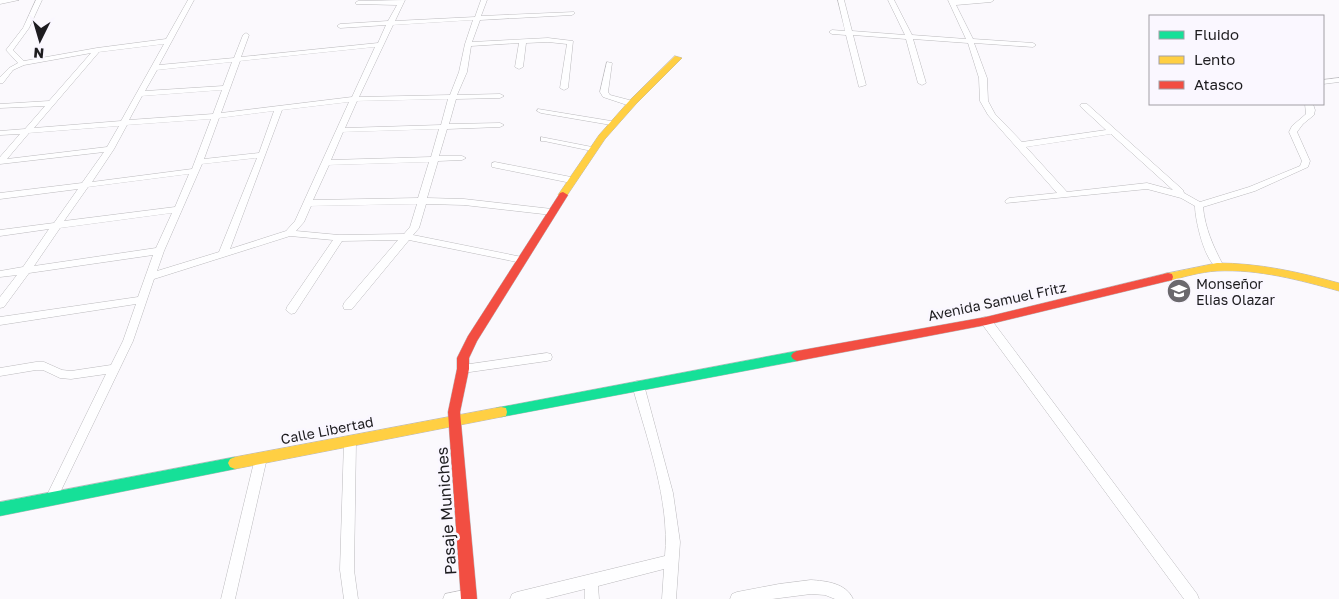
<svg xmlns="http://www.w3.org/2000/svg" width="1339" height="599" font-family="'Golos Text',sans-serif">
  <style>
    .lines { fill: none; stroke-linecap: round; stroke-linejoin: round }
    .street-casing { stroke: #bbbabd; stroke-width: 1 }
    .fast-casing { stroke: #bbbabd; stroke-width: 1 }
    .slow-casing { stroke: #bbbabd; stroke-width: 1 }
    .jam-casing { stroke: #bbbabd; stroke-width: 1 }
    .street { fill: #fefeff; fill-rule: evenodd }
    .fast { fill: #16e098; fill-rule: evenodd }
    .slow { fill: #ffcf43; fill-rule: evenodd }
    .jam { fill: #f24e42; fill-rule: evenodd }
    .labels { text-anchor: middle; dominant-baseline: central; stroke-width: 5; stroke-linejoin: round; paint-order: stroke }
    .poi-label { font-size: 14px; fill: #1d1c1f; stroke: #faf7ff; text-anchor: start }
    .street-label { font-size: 14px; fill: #1d1c1f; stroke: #faf7ff }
    .near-street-label { font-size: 16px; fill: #1d1c1f; stroke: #faf7ff }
  </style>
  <rect width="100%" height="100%" fill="#fbf9fd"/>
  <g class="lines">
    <g class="street-casing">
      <path id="street" d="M 0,0 L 19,0 L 0,4 Z
        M 36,0 L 42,0 L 29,28 L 13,50 L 24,61 L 97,48 L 166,39 L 188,0 L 194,0 L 159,65 L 234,58 L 243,35 L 246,33 L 249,35 L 241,57 L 378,43 L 386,25 L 340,28 L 337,26 L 340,24 L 388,21 L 397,5 L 356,4 L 355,3 L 358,1 L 405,0 L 395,21 L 475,17 L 481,0 L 487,0 L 481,16 L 574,12 L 575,13 L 572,15 L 480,20 L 472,42 L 548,38 L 573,41 L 568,88 L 564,90 L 560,88 L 567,44 L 548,42 L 526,43 L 523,67 L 519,69 L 515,67 L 519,43 L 471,46 L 467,72 L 457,95 L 500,94 L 504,96 L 500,98 L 456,99 L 449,124 L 500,123 L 504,125 L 500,127 L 447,129 L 439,156 L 462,156 L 466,158 L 462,160 L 438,161 L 427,198 L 464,199 L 552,209 L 556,212 L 552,215 L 464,205 L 426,204 L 419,228 L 413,235 L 522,257 L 527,260 L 522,263 L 409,240 L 352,309 L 344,309 L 343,306 L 344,303 L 398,240 L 342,241 L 295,313 L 291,314 L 286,310 L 287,307 L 333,240 L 290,236 L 154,279 L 133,341 L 55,503 L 51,505 L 47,503 L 45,499 L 47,495 L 106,374 L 71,379 L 60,378 L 43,370 L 36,370 L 0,376 L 0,368 L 36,362 L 44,362 L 62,370 L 71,371 L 111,365 L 123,341 L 136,304 L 0,325 L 0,317 L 138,297 L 153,255 L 29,273 L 4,307 L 0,308 L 0,297 L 17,275 L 0,277 L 0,271 L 23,267 L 49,229 L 0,236 L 0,230 L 54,223 L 78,189 L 0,199 L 0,193 L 82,183 L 104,152 L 0,164 L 0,157 L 20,134 L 0,135 L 0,131 L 25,129 L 45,106 L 0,108 L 0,104 L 49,101 L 91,53 L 24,65 L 13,70 L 3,83 L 0,83 L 0,77 L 9,68 L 18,63 L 6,50 L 23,28 ZM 473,20 L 465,44 L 459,72 L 450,95 L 359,97 L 393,25 ZM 164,44 L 121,121 L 34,128 L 99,52 ZM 375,47 L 352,97 L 221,113 L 240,61 ZM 232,62 L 223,86 L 145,91 L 157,70 ZM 222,90 L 213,114 L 129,120 L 142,96 ZM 448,99 L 441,125 L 345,128 L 357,101 ZM 349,102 L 295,221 L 286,231 L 230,249 L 282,110 ZM 274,111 L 259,153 L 204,159 L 219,118 ZM 211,119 L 192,169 L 92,182 L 114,149 L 127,125 ZM 119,126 L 107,147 L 7,159 L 29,133 ZM 439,129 L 431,157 L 331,160 L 343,132 ZM 257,158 L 219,252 L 157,271 L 164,251 L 202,164 ZM 429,162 L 418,198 L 313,200 L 329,165 ZM 189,174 L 175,207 L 64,221 L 88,187 ZM 417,204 L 410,227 L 404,234 L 339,235 L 296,231 L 304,222 L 311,206 ZM 172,213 L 156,248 L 34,266 L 60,228 Z
        M 838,0 L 844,0 L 852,31 L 905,35 L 888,0 L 894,0 L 912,35 L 966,39 L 948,0 L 994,0 L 991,2 L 956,5 L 973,39 L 1033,43 L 1036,45 L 1033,47 L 974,43 L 987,78 L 988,101 L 995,114 L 1022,142 L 1106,130 L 1080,106 L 1081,104 L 1087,104 L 1183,190 L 1184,193 L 1200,202 L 1249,187 L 1300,166 L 1302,161 L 1289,132 L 1292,126 L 1306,114 L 1305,104 L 1313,104 L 1315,110 L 1314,115 L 1303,124 L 1297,132 L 1310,161 L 1308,167 L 1255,191 L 1203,207 C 1205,228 1213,246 1223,265 L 1218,268 C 1205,263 1195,220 1195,206 L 1181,198 L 1147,189 L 1006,203 L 1005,201 L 1009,198 L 1057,193 L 988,115 L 980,101 L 979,78 L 968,43 L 913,39 L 926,83 L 922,85 L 918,83 L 906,39 L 853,35 L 866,85 L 859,87 L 846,35 L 832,34 L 829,32 L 832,30 L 845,31 ZM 1111,134 L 1173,190 L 1147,183 L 1067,192 L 1026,147 Z
        M 607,62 L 612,63 L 608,92 L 610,95 L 633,101 L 633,105 L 627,105 L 603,97 L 600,92 Z
        M 1339,78 L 1339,82 L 1323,84 L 1323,80 Z
        M 538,109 L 611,121 L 615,123 L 611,125 L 541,113 L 537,111 Z
        M 541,137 L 592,147 L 596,149 L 592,151 L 544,141 L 541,141 Z
        M 495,162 L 571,177 L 575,180 L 571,183 L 492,167 L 492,163 Z
        M 986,317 L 990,318 L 1197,594 L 1199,599 L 1184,599 L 982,324 L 981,321 L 982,318 Z
        M 547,353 L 551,354 L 552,357 L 551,360 L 547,361 L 463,373 L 459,372 L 458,369 L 459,366 L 463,365 Z
        M 638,381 L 642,382 L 644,385 L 673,493 L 680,542 L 676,599 L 662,599 L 664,569 L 598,586 L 599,599 L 585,599 L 585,589 L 545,599 L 510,599 L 512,594 L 517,592 L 665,556 C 670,500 647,439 632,385 L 634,382 Z
        M 350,436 L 354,437 L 356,441 L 354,570 L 358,599 L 344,599 L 340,570 L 344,441 L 346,437 Z
        M 261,453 L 265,454 L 267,458 L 235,599 L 221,599 L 255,458 L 257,454 Z
        M 811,580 C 826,581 846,583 853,599 L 835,599 L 825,595 L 811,594 L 772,599 L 730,599 L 732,594 L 737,592 L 779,584 Z
        M 469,589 L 474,591 L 476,596 L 475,599 L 443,599 L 445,594 Z"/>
    </g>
    <g class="fast-casing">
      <path id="fast" d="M 797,351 L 801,353 L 803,356 L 801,359 L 797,361 L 501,417 L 496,416 L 495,412 L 496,408 L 501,407 Z
        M 235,457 L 240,459 L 242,463 L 240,467 L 235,469 L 0,516 L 0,502 Z"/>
    </g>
    <g class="slow-casing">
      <path id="slow" d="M 675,56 L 682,58 L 636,104 L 605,139 L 566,197 L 560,197 L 558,195 L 599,135 L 630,100 Z
        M 1217,263 C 1259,263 1299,272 1339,283 L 1339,291 C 1299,280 1259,269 1217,271 C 1200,272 1184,277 1168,281 L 1163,277 L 1164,274 Z
        M 501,407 L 506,408 L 507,412 L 506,416 L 501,417 L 235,469 L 230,467 L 228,463 L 230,459 L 235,457 Z"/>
    </g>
    <g class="jam-casing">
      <path id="jam" d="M 563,192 L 568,195 L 477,341 L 469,358 L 469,369 L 460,412 L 477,599 L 461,599 L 448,412 L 457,369 L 457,358 L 468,336 L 560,193 Z
        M 1168,273 L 1172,274 L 1173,277 L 1172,280 L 986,325 L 797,361 L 793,359 L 791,356 L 793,353 L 797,351 L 986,317 Z"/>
    </g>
    <use href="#street" class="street"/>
    <use href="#fast" class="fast"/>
    <use href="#slow" class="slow"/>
    <use href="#jam" class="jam"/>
  </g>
  <defs>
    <g id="school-disc" transform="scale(1.25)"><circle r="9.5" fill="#6b696d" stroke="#faf7ff"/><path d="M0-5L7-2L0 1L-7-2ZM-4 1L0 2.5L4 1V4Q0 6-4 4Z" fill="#fff"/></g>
  </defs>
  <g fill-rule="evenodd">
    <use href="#school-disc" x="1179" y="291"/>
  </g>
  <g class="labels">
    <g class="poi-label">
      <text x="1196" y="283">Monseñor<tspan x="1196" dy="16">Elias Olazar</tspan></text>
    </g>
    <g class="street-label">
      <text transform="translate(997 301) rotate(-12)">Avenida Samuel Fritz</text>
      <text transform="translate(327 430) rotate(-11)">Calle Libertad</text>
    </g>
    <g class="near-street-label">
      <text transform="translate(446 511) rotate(-94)">Pasaje Muniches</text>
    </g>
  </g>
  <rect x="1149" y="15" width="175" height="90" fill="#faf7ff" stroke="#a29fa5"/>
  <rect x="1159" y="31" width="25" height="8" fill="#16e098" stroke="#a29fa5"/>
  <text x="1194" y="40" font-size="15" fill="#1d1c1f">Fluido</text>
  <rect x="1159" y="56" width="25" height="8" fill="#ffcf43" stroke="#a29fa5"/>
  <text x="1194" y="65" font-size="15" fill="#1d1c1f">Lento</text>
  <rect x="1159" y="81" width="25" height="8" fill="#f24e42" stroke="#a29fa5"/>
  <text x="1194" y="90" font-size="15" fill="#1d1c1f">Atasco</text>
  <g transform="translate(40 40) rotate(185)" stroke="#faf7ff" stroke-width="4" paint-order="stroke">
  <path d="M0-4L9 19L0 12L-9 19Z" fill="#1d1c1f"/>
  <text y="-8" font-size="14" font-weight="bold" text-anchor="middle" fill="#1d1c1f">N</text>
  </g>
</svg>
